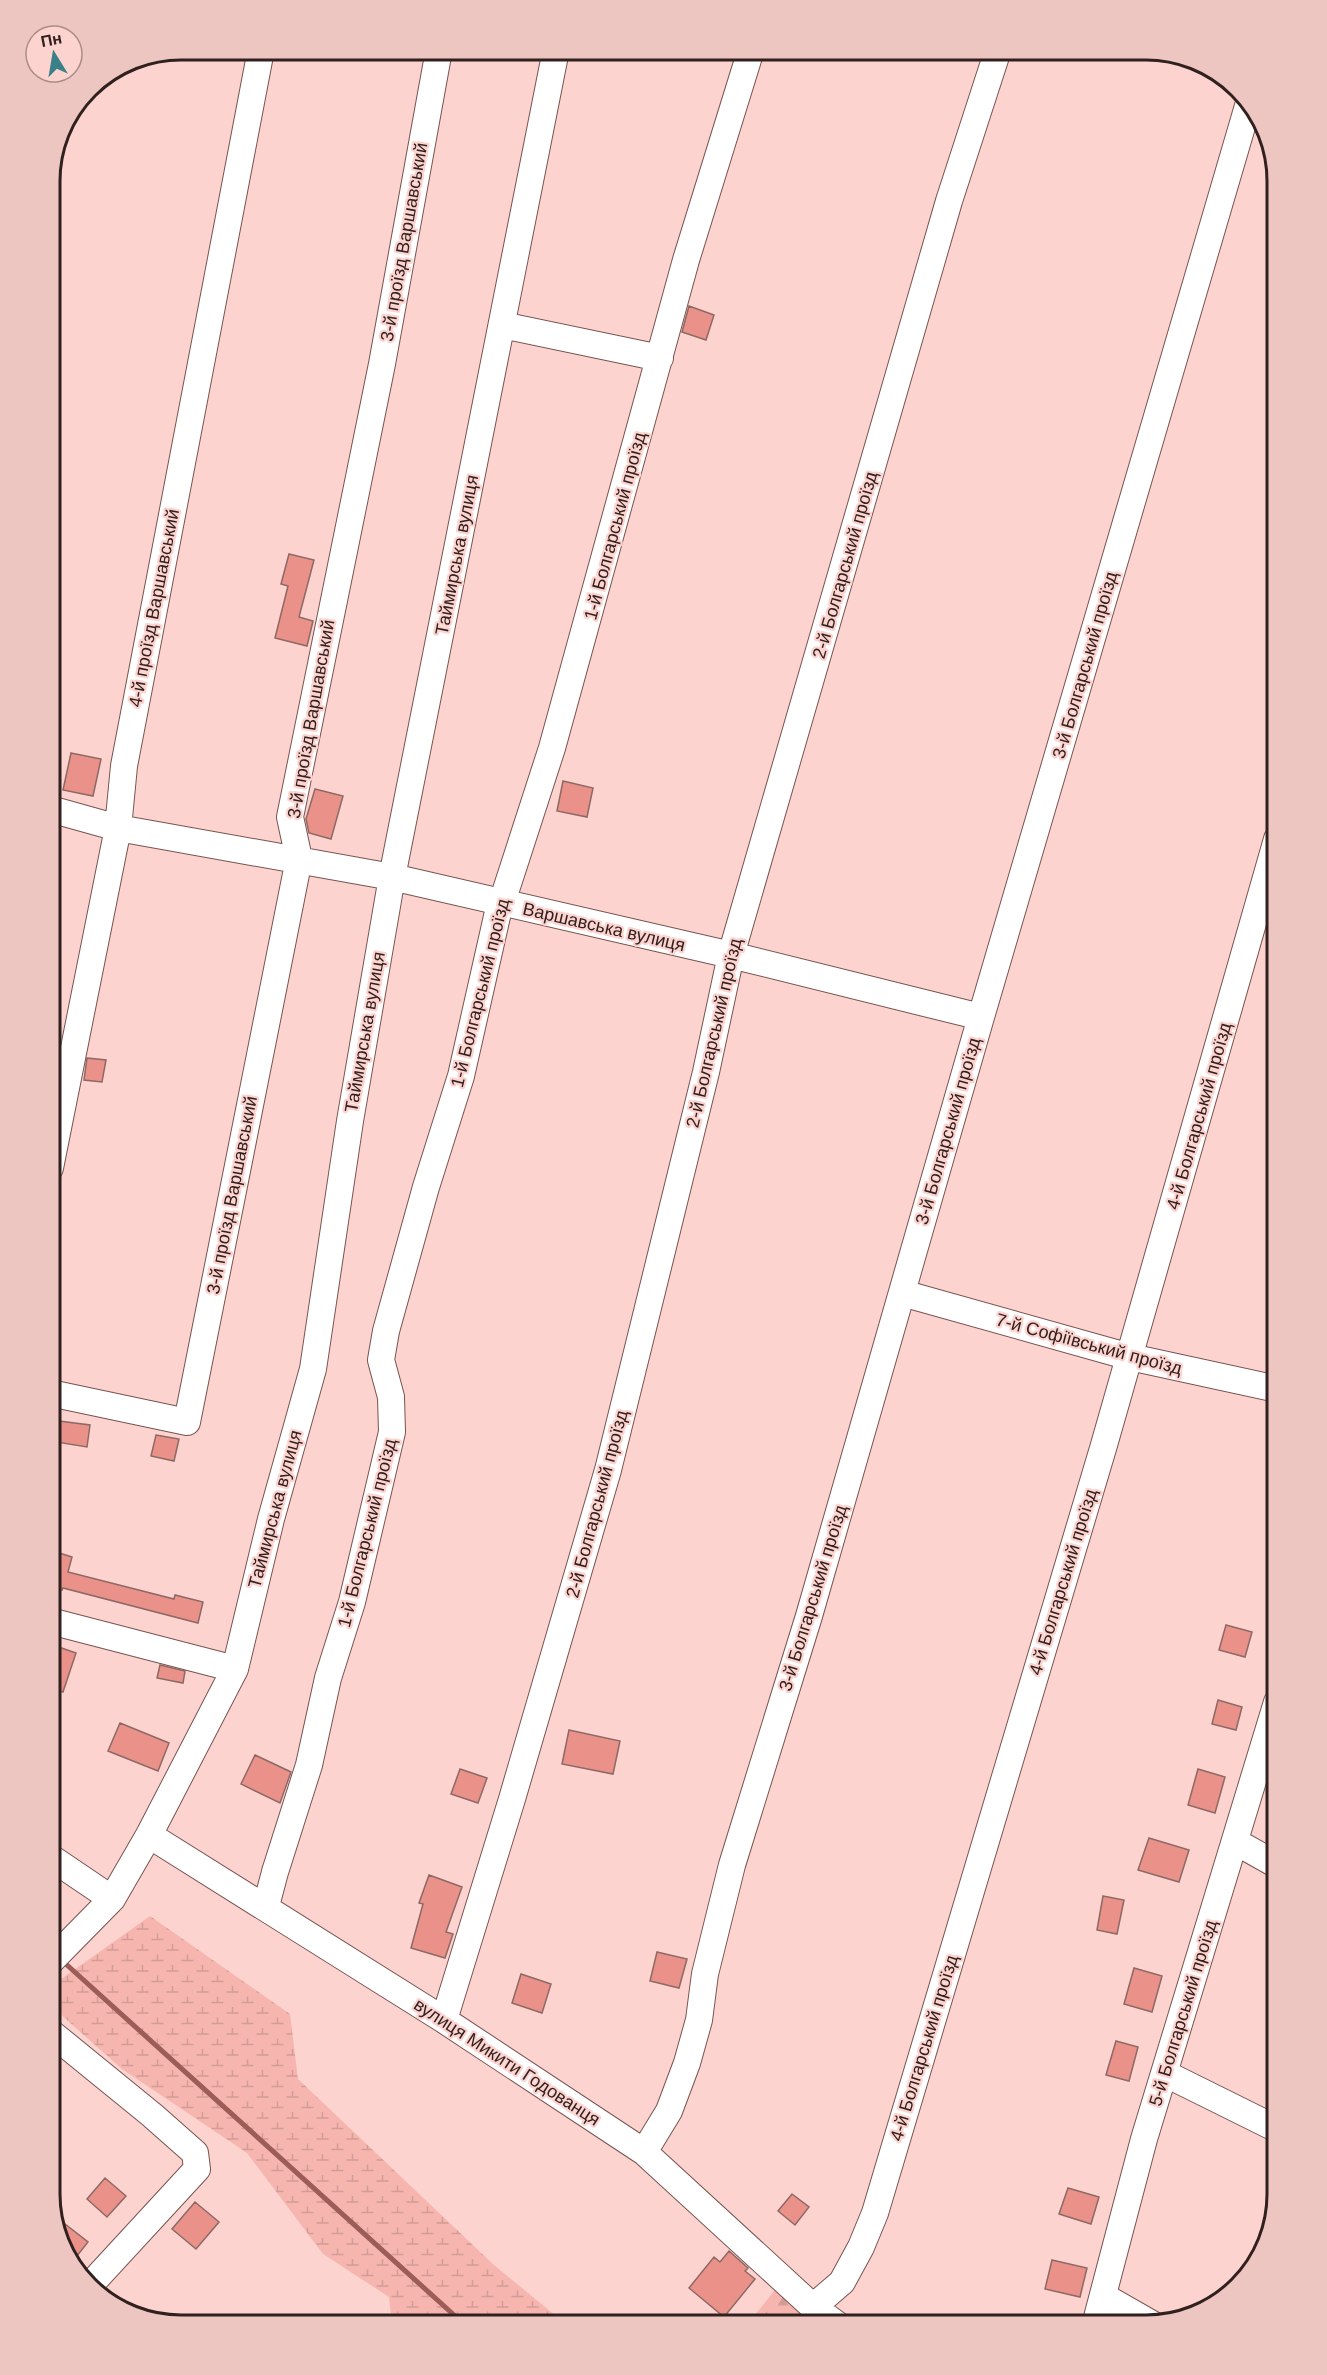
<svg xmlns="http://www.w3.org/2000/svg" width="1327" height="2375" font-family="Helvetica,sans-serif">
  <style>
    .forest { fill: url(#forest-firs) }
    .wetland { fill: url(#wetland-marsh) }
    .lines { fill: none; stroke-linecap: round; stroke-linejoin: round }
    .stream { stroke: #9c5c57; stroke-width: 5 }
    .building { fill: #ea928a; stroke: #8d6965; stroke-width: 1.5 }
    .minor-casing { stroke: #775450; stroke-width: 28 }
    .minor { stroke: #fff; stroke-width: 26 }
    .labels { text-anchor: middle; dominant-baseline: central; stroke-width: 4.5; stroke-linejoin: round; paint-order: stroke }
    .street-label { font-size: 18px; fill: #30211f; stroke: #fdd3cf }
    .rim { fill: none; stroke: #30211f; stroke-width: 3 }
  </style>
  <defs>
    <pattern id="forest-firs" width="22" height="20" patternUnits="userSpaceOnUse" patternTransform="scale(1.5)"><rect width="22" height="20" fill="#f6b6af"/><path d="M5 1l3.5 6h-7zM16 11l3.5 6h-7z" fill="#d39c96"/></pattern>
    <pattern id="wetland-marsh" width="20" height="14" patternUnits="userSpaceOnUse" patternTransform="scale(1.5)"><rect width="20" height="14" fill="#f6b6af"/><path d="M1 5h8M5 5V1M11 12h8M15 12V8" fill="none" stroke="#d39c96"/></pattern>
  </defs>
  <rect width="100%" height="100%" fill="#fdd3cf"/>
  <path class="forest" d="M 778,2286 L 833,2325 L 747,2325 Z"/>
  <path class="wetland" d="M 150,1916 L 290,2014 L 298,2079 L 494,2265 L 567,2325 L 392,2325 L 389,2297 L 323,2254 L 247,2153 L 122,2069 L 50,2005 L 50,1987 Z"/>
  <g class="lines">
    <path class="stream" d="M 67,1965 L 465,2325"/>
  </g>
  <path class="building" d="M 689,306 L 714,315 L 706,340 L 682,332 Z
    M 289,554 L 314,560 L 299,617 L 313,621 L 307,646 L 275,638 L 288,586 L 281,584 Z
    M 71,753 L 101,759 L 93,796 L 63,790 Z
    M 563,781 L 593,788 L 587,817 L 557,811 Z
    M 315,789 L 343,796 L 331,839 L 309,833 L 306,819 Z
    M 87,1058 L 106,1060 L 102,1082 L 84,1080 Z
    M 59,1421 L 90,1425 L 87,1447 L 56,1442 Z
    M 156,1435 L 179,1439 L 174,1461 L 151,1456 Z
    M 50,1550 L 72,1557 L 68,1572 L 174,1599 L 175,1595 L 203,1602 L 198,1623 L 63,1588 L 62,1590 L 50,1586 Z
    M 1226,1625 L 1252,1632 L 1245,1657 L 1219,1650 Z
    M 50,1644 L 76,1653 L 63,1692 L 50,1688 Z
    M 160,1665 L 185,1671 L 183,1683 L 157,1678 Z
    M 1218,1700 L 1242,1707 L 1236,1730 L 1212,1724 Z
    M 120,1723 L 169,1743 L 158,1771 L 108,1751 Z
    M 569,1730 L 620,1741 L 613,1774 L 562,1764 Z
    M 255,1755 L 291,1772 L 280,1803 L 241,1784 Z
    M 460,1769 L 487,1778 L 478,1803 L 451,1794 Z
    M 1198,1769 L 1225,1777 L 1215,1813 L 1188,1805 Z
    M 1149,1838 L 1189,1850 L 1179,1882 L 1138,1870 Z
    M 429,1875 L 462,1887 L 446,1932 L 453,1934 L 445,1958 L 411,1948 L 423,1904 L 419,1903 Z
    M 1103,1896 L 1124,1900 L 1117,1934 L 1097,1930 Z
    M 657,1952 L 687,1959 L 679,1988 L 650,1981 Z
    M 1134,1968 L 1162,1976 L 1152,2012 L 1124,2004 Z
    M 521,1974 L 551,1984 L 542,2013 L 512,2003 Z
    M 1116,2041 L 1138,2047 L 1129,2081 L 1106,2075 Z
    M 105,2178 L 126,2196 L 107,2217 L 87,2199 Z
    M 1068,2188 L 1099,2197 L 1091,2224 L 1059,2214 Z
    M 792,2194 L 809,2207 L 795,2225 L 778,2211 Z
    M 195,2202 L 219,2222 L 196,2249 L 172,2229 Z
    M 65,2224 L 88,2242 L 73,2261 L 60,2245 L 57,2234 Z
    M 729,2251 L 748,2268 L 745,2271 L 755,2279 L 724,2317 L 689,2288 L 714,2257 L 720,2262 Z
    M 1052,2260 L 1087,2268 L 1080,2297 L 1045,2289 Z"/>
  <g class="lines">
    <g class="minor-casing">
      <path id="minor" d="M 502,325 L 660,358
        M 50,809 L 118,828 L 392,877 L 731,955 L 981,1017
        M 50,1168 L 118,828 L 124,766 L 261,50
        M 902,1293 L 1130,1357 L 1277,1389
        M 50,1393 L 187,1422 L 299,859 L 290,817 L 382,364 L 439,50
        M 50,1621 L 235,1669
        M 149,1835 L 444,2020 L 644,2152 L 813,2307 L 838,2325
        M 1236,1842 L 1277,1865
        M 50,1857 L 112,1899
        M 266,1906 L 275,1872 L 309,1765 L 328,1678 L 352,1602 L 392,1432 L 391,1397 L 381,1360 L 386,1331 L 426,1187 L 461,1076 L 500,903 L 505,893 L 552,748 L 686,260 L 751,50
        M 50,1962 L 112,1899 L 149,1835 L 235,1669 L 271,1519 L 313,1369 L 350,1121 L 392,877 L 556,50
        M 444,2020 L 512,1799 L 608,1470 L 706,1072 L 731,955 L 949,201 L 998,50
        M 50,2032 L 152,2115 L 195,2153 L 197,2169 L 91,2284
        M 1164,2073 L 1277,2129
        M 644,2152 L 669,2111 L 687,2063 L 699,2020 L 705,1974 L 732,1865 L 809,1616 L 981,1017 L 1248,106
        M 1103,2296 L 1152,2324
        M 813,2307 L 842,2282 L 861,2247 L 875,2213 L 1104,1445 L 1277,839
        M 1095,2325 L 1144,2139 L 1277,1702"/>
    </g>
    <use href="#minor" class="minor"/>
  </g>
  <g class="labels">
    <g class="street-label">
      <text transform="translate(404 242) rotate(-80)">3-й проїзд Варшавський</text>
      <text transform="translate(615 526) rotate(-75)">1-й Болгарський проїзд</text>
      <text transform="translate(457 555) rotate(-79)">Таймирська вулиця</text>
      <text transform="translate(845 565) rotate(-74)">2-й Болгарський проїзд</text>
      <text transform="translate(154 608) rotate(-79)">4-й проїзд Варшавський</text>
      <text transform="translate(1085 665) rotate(-74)">3-й Болгарський проїзд</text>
      <text transform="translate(311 719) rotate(-80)">3-й проїзд Варшавський</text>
      <text transform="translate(604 927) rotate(13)">Варшавська вулиця</text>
      <text transform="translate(480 993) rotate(-76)">1-й Болгарський проїзд</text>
      <text transform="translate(365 1032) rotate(-80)">Таймирська вулиця</text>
      <text transform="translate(714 1033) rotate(-77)">2-й Болгарський проїзд</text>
      <text transform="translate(1199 1116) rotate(-74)">4-й Болгарський проїзд</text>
      <text transform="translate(948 1131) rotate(-74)">3-й Болгарський проїзд</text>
      <text transform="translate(232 1195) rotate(-79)">3-й проїзд Варшавський</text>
      <text transform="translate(1089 1344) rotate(15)">7-й Софіївський проїзд</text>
      <text transform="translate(597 1504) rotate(-75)">2-й Болгарський проїзд</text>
      <text transform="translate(275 1509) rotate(-75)">Таймирська вулиця</text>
      <text transform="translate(367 1533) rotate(-76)">1-й Болгарський проїзд</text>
      <text transform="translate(1063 1582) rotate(-73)">4-й Болгарський проїзд</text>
      <text transform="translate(813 1598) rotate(-73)">3-й Болгарський проїзд</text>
      <text transform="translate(1183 2013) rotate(-73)">5-й Болгарський проїзд</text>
      <text transform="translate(924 2048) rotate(-73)">4-й Болгарський проїзд</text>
      <text transform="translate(507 2062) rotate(33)">вулиця Микити Годованця</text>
    </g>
  </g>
  <path d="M0 0H1327V2375H0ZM181 60H1146A121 121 0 0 1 1267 181V2194A121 121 0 0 1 1146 2315H181A121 121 0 0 1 60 2194V181A121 121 0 0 1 181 60Z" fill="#edc5c1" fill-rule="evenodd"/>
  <path class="rim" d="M181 60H1146A121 121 0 0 1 1267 181V2194A121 121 0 0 1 1146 2315H181A121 121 0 0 1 60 2194V181A121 121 0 0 1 181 60Z"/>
  <g transform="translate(54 54) rotate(349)"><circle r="28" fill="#fdd3cf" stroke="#ab8c89" stroke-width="1.5"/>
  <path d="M0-4.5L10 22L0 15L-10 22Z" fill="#398088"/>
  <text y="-9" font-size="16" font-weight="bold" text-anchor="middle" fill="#30211f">Пн</text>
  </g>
</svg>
